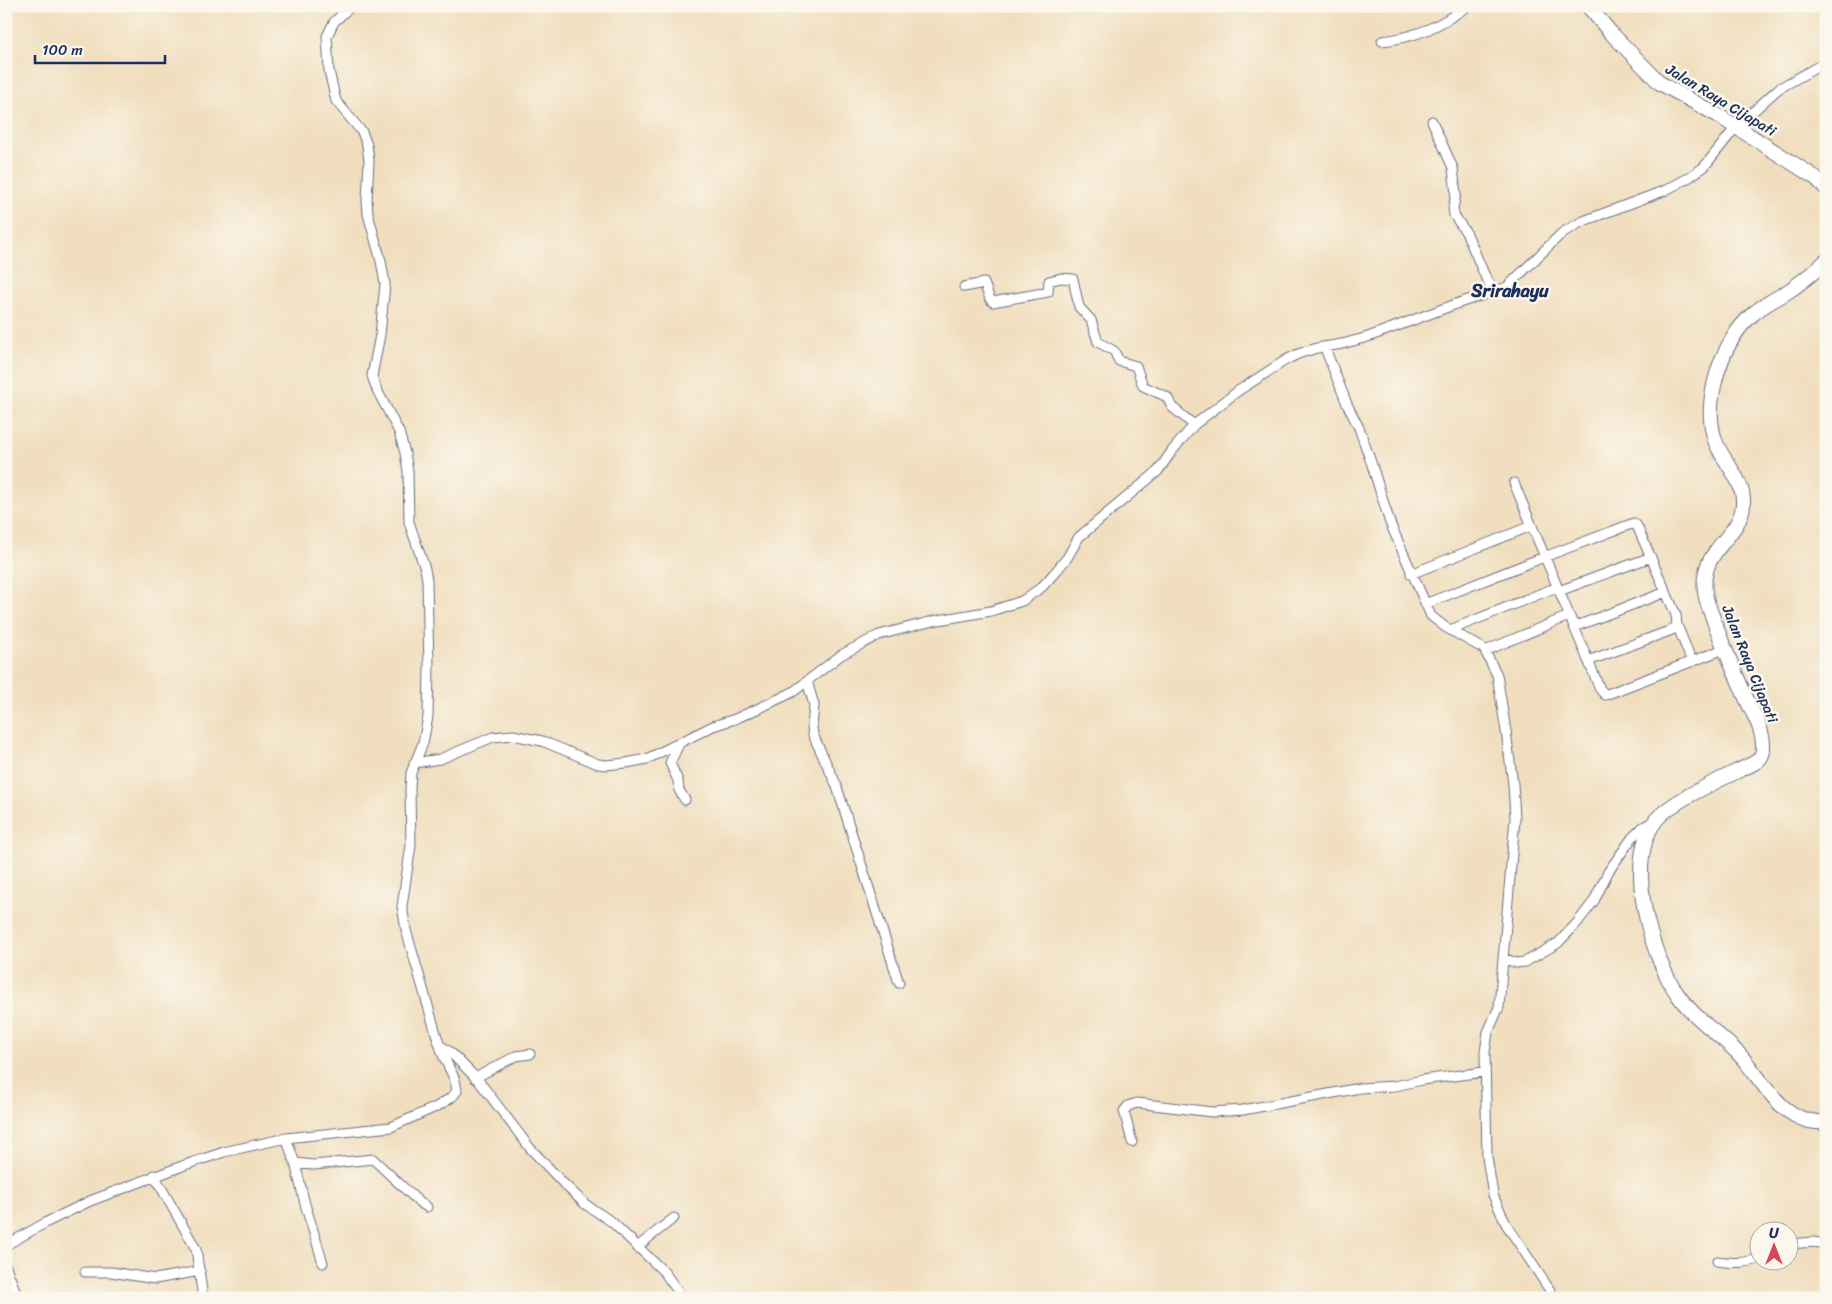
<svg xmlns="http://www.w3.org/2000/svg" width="1832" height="1304" font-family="Sriracha,sans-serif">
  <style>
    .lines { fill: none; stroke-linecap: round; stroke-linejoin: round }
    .street-casing { stroke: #666c80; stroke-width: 11 }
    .primary-casing { stroke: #666c80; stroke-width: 16 }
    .street { stroke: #fff; stroke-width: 9 }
    .primary { stroke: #fff; stroke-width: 14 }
    .labels { text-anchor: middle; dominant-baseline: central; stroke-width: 5; stroke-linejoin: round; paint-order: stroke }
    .street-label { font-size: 15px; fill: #1b2f5e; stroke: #fbf7ec }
    .quarter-label { font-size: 18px; font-weight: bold; fill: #1b2f5e; stroke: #fbf7ec }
  </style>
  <rect width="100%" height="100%" fill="#fbf7ec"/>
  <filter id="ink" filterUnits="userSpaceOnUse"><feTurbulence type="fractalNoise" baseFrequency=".02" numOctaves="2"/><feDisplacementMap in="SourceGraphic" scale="10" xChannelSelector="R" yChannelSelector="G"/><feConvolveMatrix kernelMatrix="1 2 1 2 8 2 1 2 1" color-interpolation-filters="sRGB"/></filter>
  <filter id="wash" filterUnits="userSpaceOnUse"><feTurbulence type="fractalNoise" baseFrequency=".0096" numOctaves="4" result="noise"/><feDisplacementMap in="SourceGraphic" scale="20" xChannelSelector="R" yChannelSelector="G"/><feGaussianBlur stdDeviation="1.12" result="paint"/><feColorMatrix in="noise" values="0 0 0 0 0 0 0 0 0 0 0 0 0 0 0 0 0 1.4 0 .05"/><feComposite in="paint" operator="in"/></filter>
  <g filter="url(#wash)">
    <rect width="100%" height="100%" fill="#f0debe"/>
  </g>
  <g filter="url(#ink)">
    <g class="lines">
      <g class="street-casing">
        <path id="street" d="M 1382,41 C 1418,37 1439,26 1468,6
          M 1432,121 L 1453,168 L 1456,194 L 1453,208 L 1454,215 L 1467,234 L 1485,276 L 1495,292
          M 964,287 L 984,283 L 990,299 L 993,302 L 1048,292 L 1049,281 L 1061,278 L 1073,279 L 1079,307 L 1091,320 L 1098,342 L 1114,351 L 1119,361 L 1136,366 L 1143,386 L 1167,397 L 1172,407 L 1194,425
          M 1325,348 L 1347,404 L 1359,428 L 1371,462 L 1390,523 L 1431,616 L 1445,627 L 1484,649 L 1497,675 L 1506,731 L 1513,784 L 1515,818 L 1499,1007 L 1488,1032 L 1485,1052 L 1487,1157 L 1493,1195 L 1506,1224 L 1555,1298
          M 1514,483 L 1570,617
          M 1411,574 L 1531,526
          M 1559,591 L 1651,557
          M 1425,604 L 1544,557 L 1634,523 L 1637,526 L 1676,615 L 1677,625 L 1672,630 L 1588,661
          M 1677,625 L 1692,662
          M 1574,627 L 1666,592
          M 1450,630 L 1557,587
          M 1485,651 L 1564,618 L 1570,617 L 1600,689 L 1605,695 L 1724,649
          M 807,681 L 814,705 L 812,727 L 813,735 L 836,784 L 899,983
          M 680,742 L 670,763 L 678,781 L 679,790 L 685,800
          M 414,763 L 440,759 L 493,737 L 513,735 L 542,741 L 598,764 L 606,765 L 626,763 L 647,759 L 713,726 L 735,719 L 768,704 L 793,692 L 841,655 L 879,635 L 933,621 L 991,611 L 1022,601 L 1042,587 L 1057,570 L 1067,558 L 1079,537 L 1158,471 L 1172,451 L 1194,425 L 1238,391 L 1286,360 L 1298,354 L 1317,348 L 1342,344 L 1368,337 L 1456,304 L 1507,287 L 1562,233 L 1581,222 L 1666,190 L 1688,178 L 1704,167 L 1736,127 L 1778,89 L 1826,62
          M 1503,958 L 1516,963 L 1525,962 L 1558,943 L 1577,923 L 1594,901 L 1608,872 L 1632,838 L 1643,827 L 1655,821
          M 441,1046 L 450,1052 L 478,1080 L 530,1148 L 562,1182 L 585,1204 L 612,1222 L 664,1272 L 683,1298
          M 475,1078 L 516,1056 L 530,1054
          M 286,1138 L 295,1163 L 305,1204 L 323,1263
          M 1132,1142 L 1124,1111 L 1128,1106 L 1137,1103 L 1212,1112 L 1243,1110 L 1360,1088 L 1395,1086 L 1422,1080 L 1484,1072
          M 295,1163 L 314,1165 L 373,1159 L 419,1202 L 427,1207
          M 154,1175 L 196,1249 L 203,1298
          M 1790,1244 L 1813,1242 L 1826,1244
          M 6,1245 L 47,1222 L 90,1201 L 185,1165 L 224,1152 L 286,1138 L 391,1127 L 438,1106 L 452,1097 L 457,1091 L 455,1080 L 443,1055 L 437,1037 L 406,930 L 402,906 L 411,845 L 410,789 L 411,773 L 423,743 L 428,717 L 429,667 L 427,580 L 425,569 L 409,522 L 408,471 L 405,453 L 399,432 L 377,390 L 372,376 L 380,335 L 385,284 L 381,261 L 368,214 L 367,200 L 369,161 L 367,145 L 362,132 L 336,101 L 329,71 L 327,36 L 334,22 L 351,6
          M 637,1247 L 674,1218
          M 1717,1261 C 1732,1263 1745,1264 1760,1258
          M 6,1267 L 18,1298
          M 85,1272 L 111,1272 L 155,1279 L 200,1271"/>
      </g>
      <g class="primary-casing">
        <path id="primary" d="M 1588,6 L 1610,32 L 1660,83 L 1719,116 L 1816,178 L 1826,188
          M 1826,261 C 1814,272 1801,283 1787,292 C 1776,299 1763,305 1753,314 C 1722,340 1702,401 1715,440 C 1722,462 1745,479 1743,505 C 1741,537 1699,549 1705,592 C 1706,602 1711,612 1714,621 C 1723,647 1735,672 1746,698 C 1753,713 1764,731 1763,748 C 1763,755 1760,760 1754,763 C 1729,776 1673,799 1656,820 C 1623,861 1651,957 1678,995 C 1694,1018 1718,1033 1738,1053 C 1763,1079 1782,1126 1826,1122"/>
      </g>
      <use href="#street" class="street"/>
      <use href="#primary" class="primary"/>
    </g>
  </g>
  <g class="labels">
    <g class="street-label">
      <text transform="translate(1721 100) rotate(31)">Jalan Raya Cijapati</text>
      <text transform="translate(1750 664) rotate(68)">Jalan Raya Cijapati</text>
    </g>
    <g class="quarter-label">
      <text x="1510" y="291">Srirahayu</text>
    </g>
  </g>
  <rect width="1832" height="1304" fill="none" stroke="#fbf7ec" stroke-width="25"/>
  <g transform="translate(1774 1246)"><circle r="24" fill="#fbf7ec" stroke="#a1a7b3"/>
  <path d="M0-4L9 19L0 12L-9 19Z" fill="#d1495b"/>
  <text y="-8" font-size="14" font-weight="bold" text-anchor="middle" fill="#1b2f5e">U</text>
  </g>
  <path d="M35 55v8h130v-8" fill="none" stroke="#1b2f5e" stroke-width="2.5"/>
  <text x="42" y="55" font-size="15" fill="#1b2f5e" stroke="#fbf7ec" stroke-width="4" paint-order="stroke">100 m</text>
</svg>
